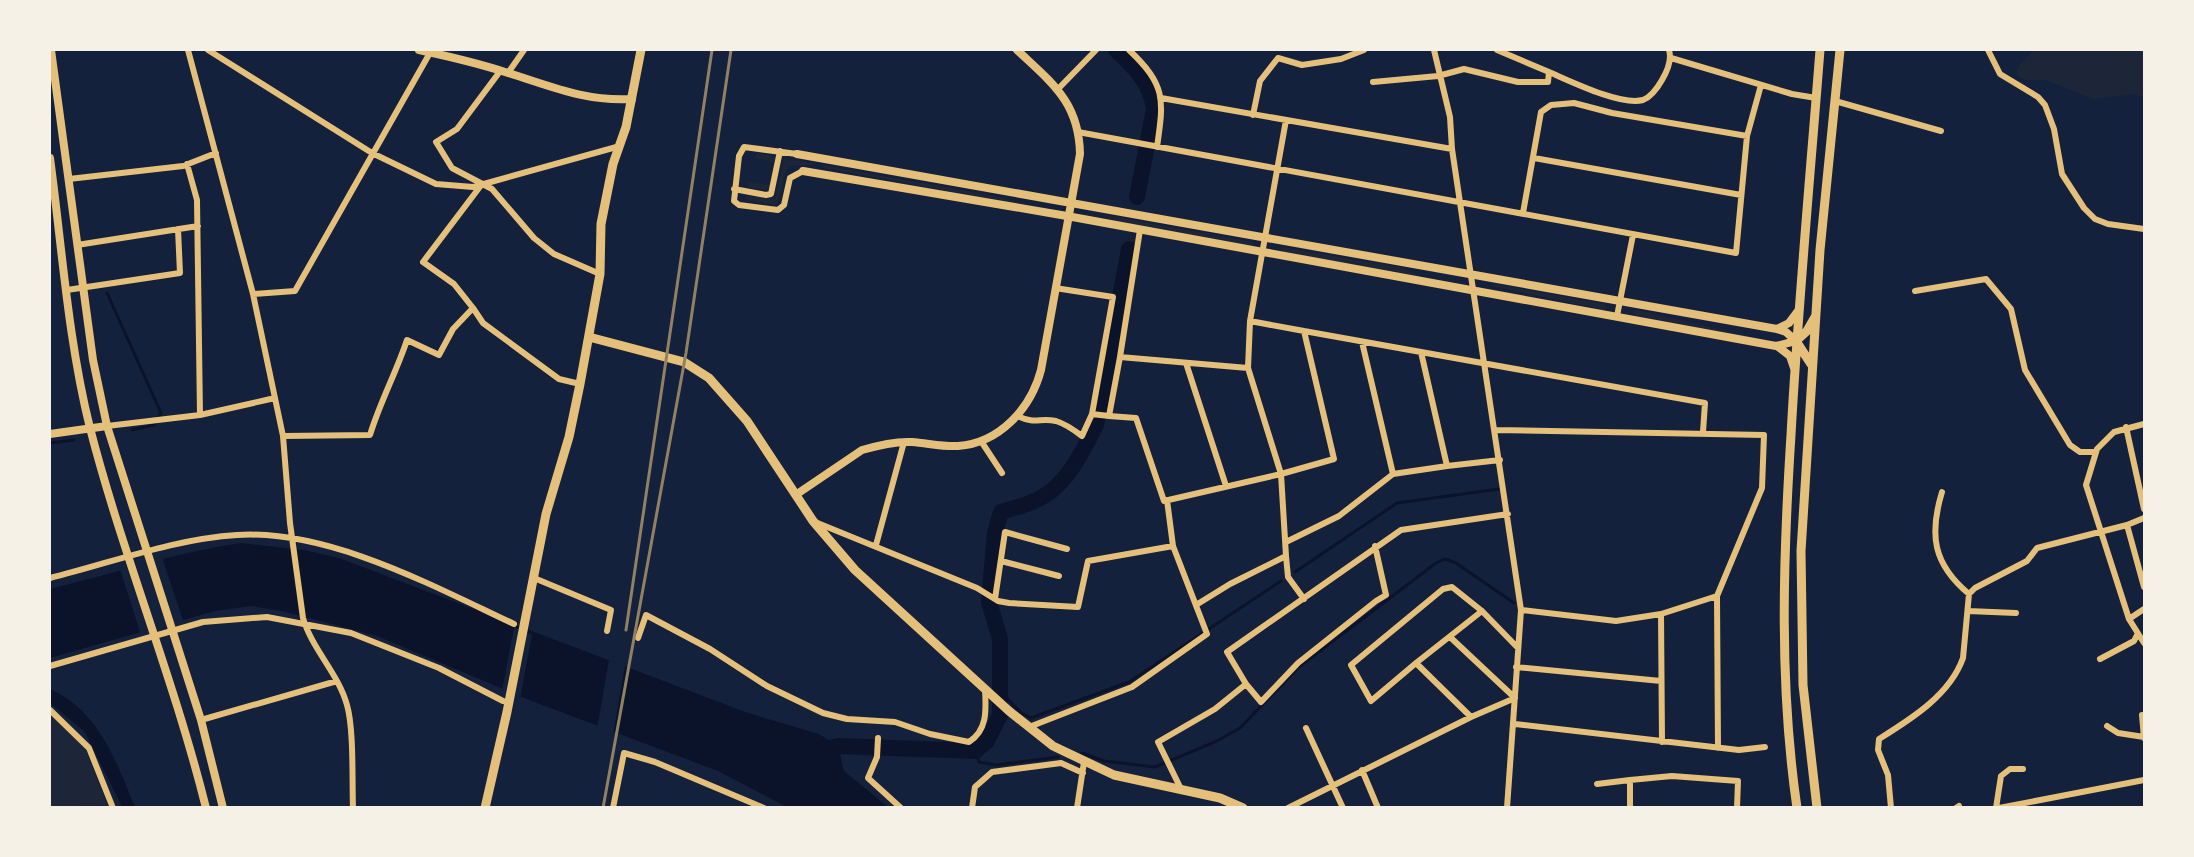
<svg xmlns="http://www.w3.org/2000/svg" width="2194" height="857" font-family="'Roboto Condensed',sans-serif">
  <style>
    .green { fill: #1d2539 }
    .water { fill: #0b132b }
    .pier { fill: #14213d }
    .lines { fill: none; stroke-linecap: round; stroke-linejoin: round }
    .stream { stroke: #0b132b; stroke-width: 3 }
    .river { stroke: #0b132b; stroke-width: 16 }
    .minor { stroke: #e5c07b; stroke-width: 6 }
    .tertiary { stroke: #e5c07b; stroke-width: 8 }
    .primary { stroke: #e5c07b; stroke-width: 9 }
    .trunk { stroke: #e5c07b; stroke-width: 9 }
    .rail { stroke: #918062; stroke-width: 3 }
  </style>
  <rect width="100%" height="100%" fill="#14213d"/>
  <path class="green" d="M 2034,50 L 2144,50 L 2144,98 L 2134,94 L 2093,99 L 2046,80 L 2026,80 L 2017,76 L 2017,68 Z
    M 758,153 L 772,156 L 775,159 L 770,188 L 767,190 L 750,188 L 748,185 L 748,182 L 770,185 L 774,162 L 753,158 Z
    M 784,159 L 812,163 L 813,165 L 789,166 C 780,177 785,196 775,205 L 748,200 L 746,196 L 775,199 Z
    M 823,165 L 994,196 L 1042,208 L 823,168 Z
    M 1093,213 L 1253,242 L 1252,247 L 1144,228 Z
    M 1281,247 L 1400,267 L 1420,276 L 1453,282 L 1282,252 Z
    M 1494,284 L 1604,304 L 1607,308 L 1604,310 L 1494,286 Z
    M 1636,310 L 1771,341 L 1636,316 L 1632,312 Z
    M 50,714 L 85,748 L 107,805 L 50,807 Z"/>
  <path class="water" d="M 241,543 L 304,550 L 339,558 L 748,713 L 819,734 L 838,746 L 844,771 L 888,807 L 787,807 L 718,771 L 529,700 L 377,636 L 282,611 L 251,606 L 215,611 L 50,658 L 50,589 C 113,574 176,552 241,543 Z
    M 50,689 C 99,711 116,761 135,807 L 122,807 L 85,732 L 50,703 Z"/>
  <path class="pier" d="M 162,557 L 184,623 L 141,635 L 120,569 Z
    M 514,627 L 532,635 L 520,699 L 502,691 Z
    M 609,660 L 625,666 L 613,735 L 597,729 Z"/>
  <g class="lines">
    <path class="stream" d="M 107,293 L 161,413 L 154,425 L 132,430
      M 50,443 L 74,440
      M 1295,572 L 1397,503 L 1499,489
      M 1001,692 L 1021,713 L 1031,718 L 1129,682 L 1281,581
      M 975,751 L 979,762 L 997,765 L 1058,757
      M 1082,753 L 1104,761 L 1155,767 L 1217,741 L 1240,728 L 1299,667 L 1436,563 L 1445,559 L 1456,563 L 1514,603"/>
    <path class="river" d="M 1116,50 C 1135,68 1150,82 1154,109 L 1137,197
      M 816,752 L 838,746 L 975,751 L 987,741 L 1000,715 L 1000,639 L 989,602 L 995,532 L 1001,512 C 1015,508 1031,504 1044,496 C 1068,482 1084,449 1096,425 L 1129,249"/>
    <path class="minor" d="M 188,50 L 253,294 L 283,436 L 290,523 L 303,618 C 312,649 338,673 347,705 C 354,729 352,781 353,808
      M 208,50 L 372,153 L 436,184 L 473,187 L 620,146
      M 1129,50 C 1166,85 1164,99 1157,147
      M 1434,50 L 1450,117 L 1452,149 L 1521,610 L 1507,808
      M 1497,50 L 1549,72
      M 1988,50 L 2000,74 L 2038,97 L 2045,105 L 2054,129 L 2062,174 L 2084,208 L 2095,219 L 2108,224 L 2144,229
      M 1671,58 L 1792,94 L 1816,98
      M 501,70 L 457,129 L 436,142 L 452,168 L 492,189 L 534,238 L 554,254 L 600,274
      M 508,73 L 524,50
      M 1373,82 L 1438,76 L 1464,69 L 1518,82 L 1548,82 L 1549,72 C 1570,81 1621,106 1643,100 C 1651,97 1658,87 1662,80 C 1668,70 1672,60 1669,50
      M 1058,89 L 1096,50
      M 1161,98 L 1452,149
      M 1835,101 L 1941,131
      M 1253,115 L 1260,81 L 1278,58 L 1302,65 L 1341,59 L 1364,50
      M 1078,132 L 1736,253 L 1747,136 L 1761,85
      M 797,154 L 744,147 L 739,156 L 734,201 L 739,205 L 778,210 L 784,205 L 790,178 L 803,171
      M 1534,158 L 1741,195
      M 187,164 L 197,200 L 200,415
      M 69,179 L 183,166 L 216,153
      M 734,189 L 766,195 L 771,194 L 780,151
      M 1523,213 L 1541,112 L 1551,105 L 1574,103 L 1612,113 L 1747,136
      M 1140,230 L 1120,357 L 1248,368 L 1250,321 L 1286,120
      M 77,245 L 198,226
      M 1055,288 L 1113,297 L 1092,414 L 1109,416 L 1120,357
      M 67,290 L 180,273 L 178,229
      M 1915,291 L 1986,279 L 2011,309 L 2025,370 L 2070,445 L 2080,452 L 2096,452
      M 253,294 L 295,291 L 431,51
      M 473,308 L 454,284 L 423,262 L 482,184
      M 1617,316 L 1633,235
      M 1250,321 L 1304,331 L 1334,459 L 1281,474 L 1286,556
      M 1304,331 L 1705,403 L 1703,432
      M 1362,342 L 1393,474 L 1447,466
      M 1421,352 L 1447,466 L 1500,460
      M 1186,363 L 1226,486
      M 1017,416 C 1037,425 1039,417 1056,421 C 1066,424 1074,430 1082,436 L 1092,414
      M 1109,416 L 1136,418 L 1164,501 L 1281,474 L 1248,368
      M 2144,424 L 2114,432 L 2097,449 L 2086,485 L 2129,619 L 2144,643
      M 107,426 L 200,415 L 275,398
      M 2126,427 L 2144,509
      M 1495,430 L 1764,435 L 1762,488 L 1717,596 L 1718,748
      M 283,436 L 370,435 C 380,402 396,373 407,340 L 439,355 L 453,329 L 473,308 L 483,323 L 559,379 L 580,384
      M 981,441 L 1002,473
      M 1942,492 C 1929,535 1933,564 1969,594
      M 1167,500 L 1173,546
      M 815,522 L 977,588 L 998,601 L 1009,603 L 1078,607 L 1088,561 L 1173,546 L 1207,634 L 1132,687 L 1029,727
      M 2127,525 L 2144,518
      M 1286,542 L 1339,516 L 1393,474
      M 876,545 L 904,442
      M 1001,561 L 1059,576
      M 50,578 C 111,563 173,539 237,535 C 328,529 433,586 514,624
      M 534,578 L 611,610 L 607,631
      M 995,599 L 1005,532 L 1067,549
      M 1196,605 L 1230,584 L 1286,556 L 1288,577 L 1304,599
      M 1521,610 L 1616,621 L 1661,614 L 1717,596
      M 1968,611 L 2016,613
      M 1661,614 L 1662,742
      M 2129,619 L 2144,609
      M 1450,637 L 1515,698
      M 638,638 L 646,615 L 710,649 L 767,686 L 823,713 L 847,719 L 895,722 L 930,734 L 969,742 C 988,730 986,709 985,689
      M 2100,659 L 2134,641 L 2137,635
      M 1416,663 L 1482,611
      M 50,666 L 203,622 L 267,617 L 351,633 L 439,668 L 503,701
      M 1516,667 L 1661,681
      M 1246,684 L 1261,702 L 1298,663 L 1376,601 L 1386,595 L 1375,546
      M 50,710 L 89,748 L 113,808
      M 2142,715 L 2144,738
      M 1471,717 L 1416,663 L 1371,701 L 1351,665 L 1443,589 L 1452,587 L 1482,611 L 1517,647
      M 201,720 L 337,681
      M 1515,724 L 1739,750 L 1765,747
      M 2107,726 L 2118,733 L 2144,737
      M 1306,728 L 1343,808
      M 878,738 L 877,757 L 868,778 L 901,808
      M 1362,770 L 1378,808
      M 1597,784 L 1630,780
      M 1181,789 L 1158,742 L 1215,709 L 1246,684 L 1227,652 L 1401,530 L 1508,514
      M 613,808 L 624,753 L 655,762 L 764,808
      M 972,808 L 975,787 L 992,772 L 1061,763 L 1083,773
      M 1077,808 L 1084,762
      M 1288,808 L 1471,717 L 1515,698
      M 1630,808 L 1630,780 L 1672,776 L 1738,781 L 1737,808
      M 1891,808 L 1888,775 L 1878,750 L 1879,739 C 1911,719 1950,695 1963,658 L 1969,594 L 1975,588 L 2027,561 L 2037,548 L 2127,525 L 2144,587
      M 1956,808 L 1959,806
      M 1996,808 L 2001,776 L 2010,769 L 2023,769
      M 1999,808 L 2144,780"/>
    <path class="tertiary" d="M 51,50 L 93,360 L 107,426 L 201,720 L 223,808
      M 419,50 C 447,56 477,63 505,72 C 548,85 585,102 632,99
      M 797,154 L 1777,329 L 1786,332 L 1796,341 L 1776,346 L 1067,216 L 803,171
      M 50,158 C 62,247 68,340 90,428 C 123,556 174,679 206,808
      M 1777,329 L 1789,323 L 1798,311
      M 1777,346 L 1790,356 L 1794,368
      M 50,434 L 107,426
      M 797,494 L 862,450 C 879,445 895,441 912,442 C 927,443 943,447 958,446 C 1000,443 1031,408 1041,370 L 1080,154 C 1079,102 1052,83 1017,50"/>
    <path class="primary" d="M 589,337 L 684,362 L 709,378 L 747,421 L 813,521 L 855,570 L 1009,711 L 1053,746 L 1114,775 L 1220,798 L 1243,808
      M 485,808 L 507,712 L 546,514 L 569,437 L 580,384 L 600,274 L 601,224 L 613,164 L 626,127 L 641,50"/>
    <path class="trunk" d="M 1796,341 L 1807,331 L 1815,317
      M 1796,341 L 1811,364
      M 1797,808 C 1779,684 1783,560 1791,435 C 1798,306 1810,178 1820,50
      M 1817,808 L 1803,685 L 1801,551 L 1820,250 L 1840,50"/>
    <path class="rail" d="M 626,630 L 712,50
      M 603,808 L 686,353 L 731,50"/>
  </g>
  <rect width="2194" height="857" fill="none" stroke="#f6f1e7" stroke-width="102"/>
</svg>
